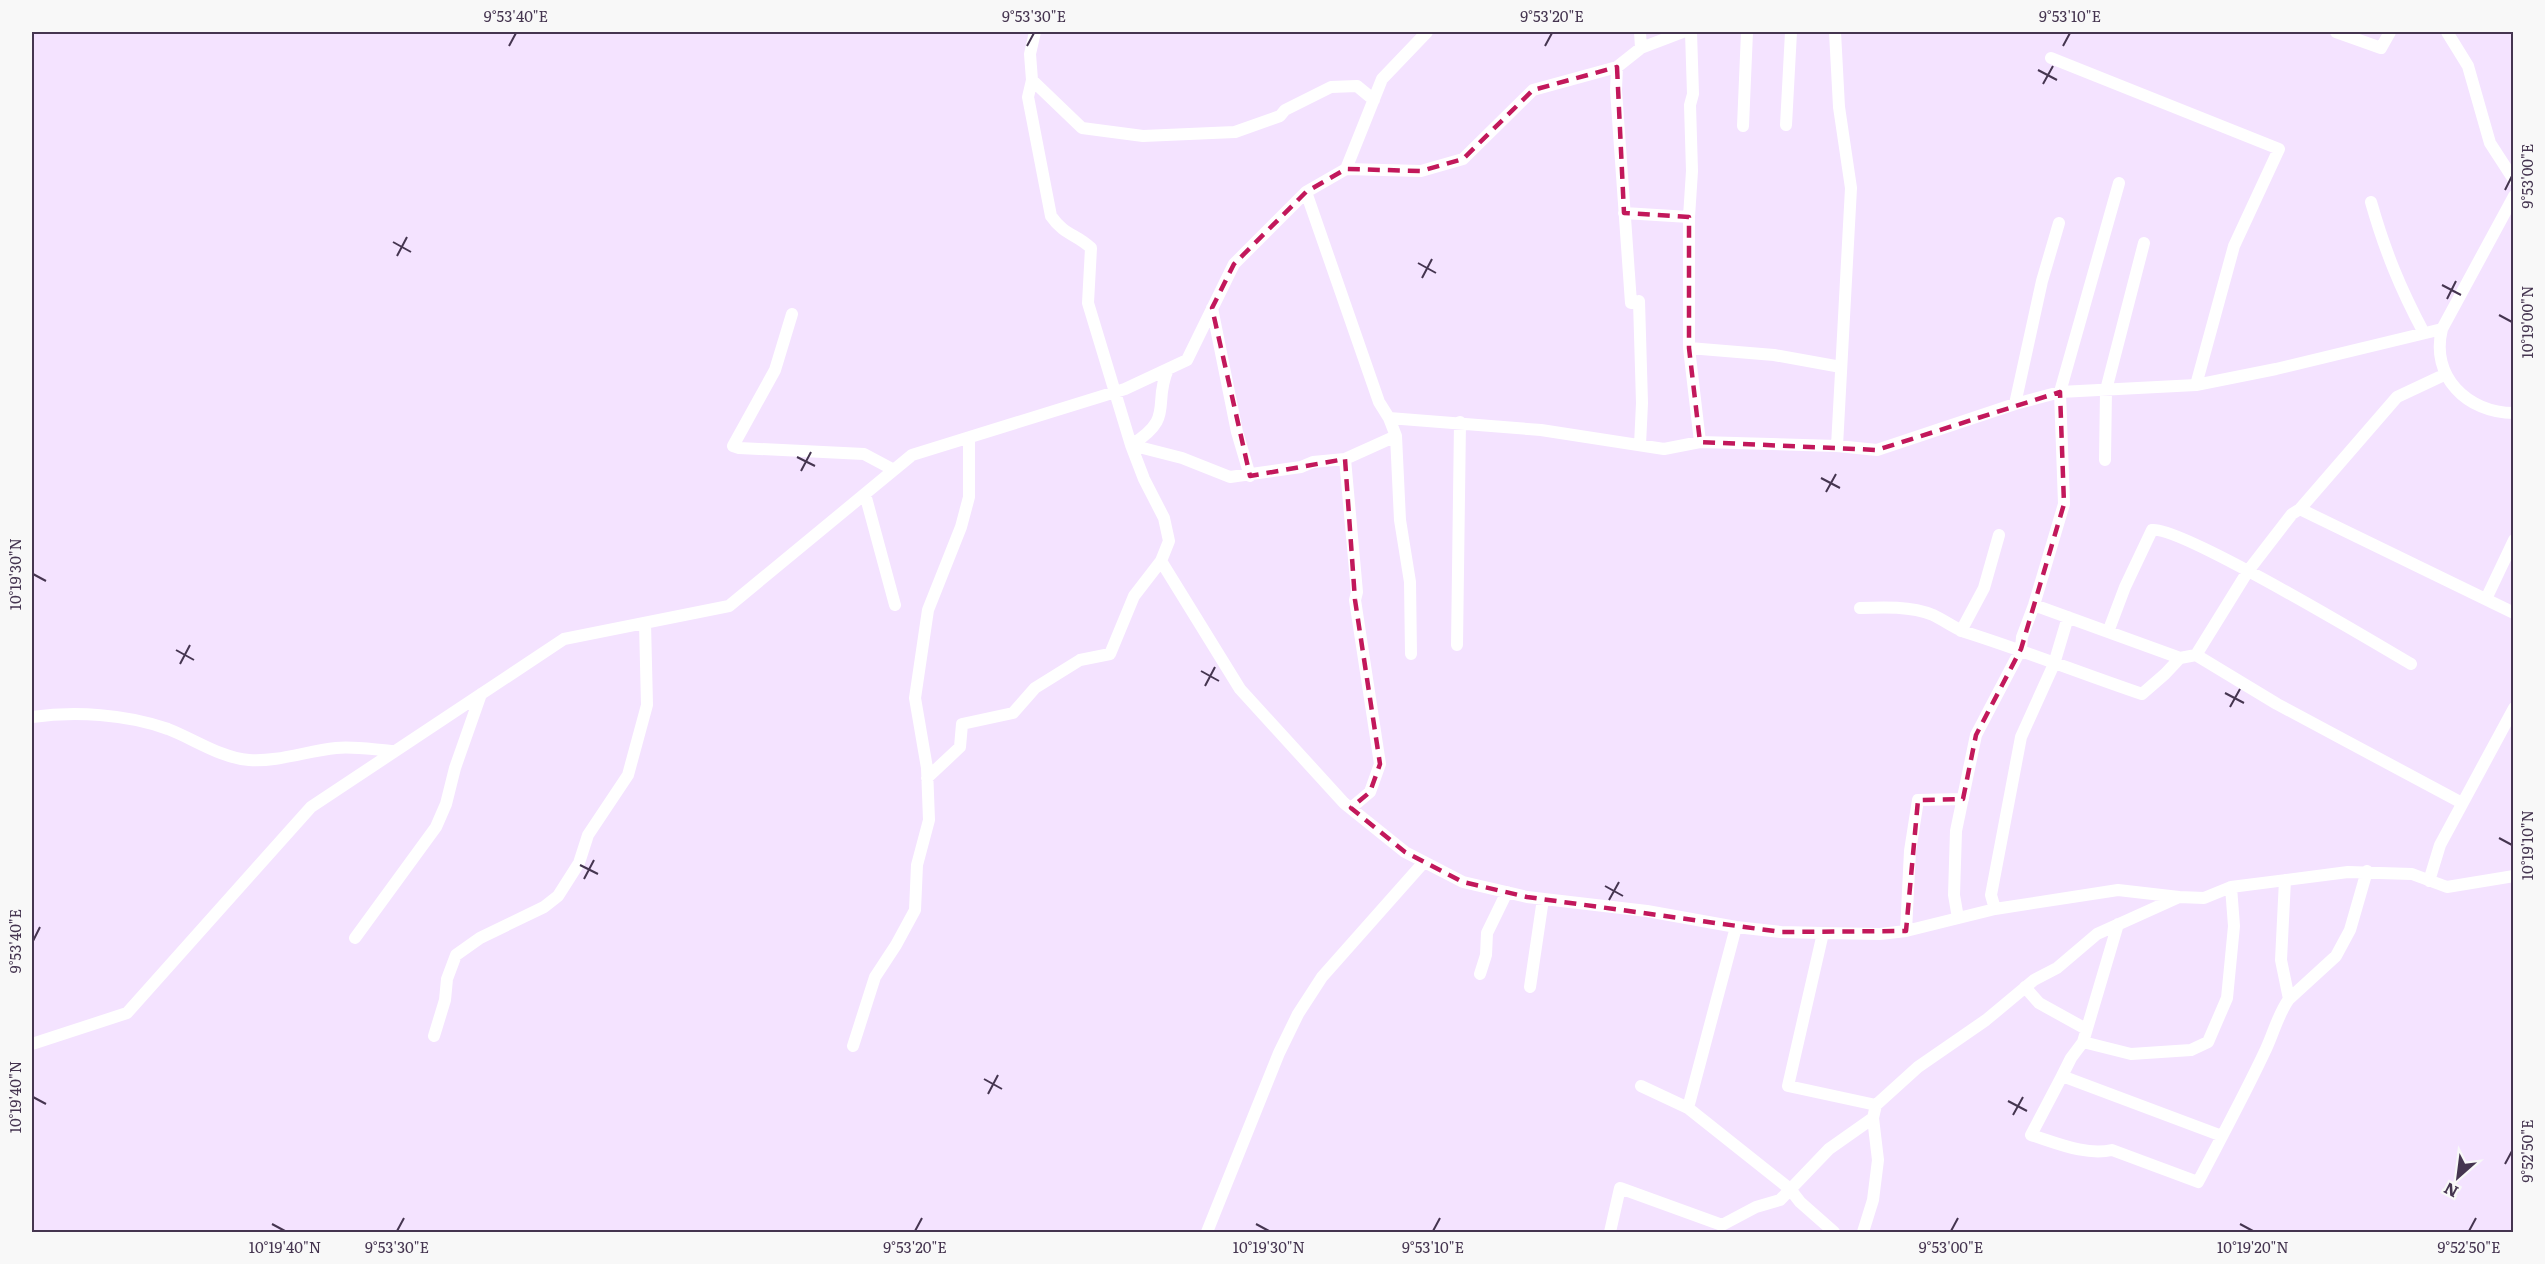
<svg xmlns="http://www.w3.org/2000/svg" width="2545" height="1264" font-family="Literata,serif">
  <style>
    .lines { fill: none; stroke-linecap: round; stroke-linejoin: round }
    .minor { stroke: #fff; stroke-width: 12 }
    .marked { fill: none; stroke: #c2185b; stroke-width: 4.5; stroke-dasharray: 12 8; stroke-linejoin: round }
    .ticks { fill: none; stroke: #453550; stroke-width: 2 }
    .neatline { fill: none; stroke: #453550; stroke-width: 2 }
    .ticks-label { font-size: 15px; text-anchor: middle; fill: #453550 }
  </style>
  <rect width="100%" height="100%" fill="#f4e3ff"/>
  <g class="lines">
    <path class="minor" d="M 1035,32 L 1030,54 L 1032,80 L 1082,128 L 1143,136 L 1235,132 L 1280,116 L 1285,110 L 1331,87 L 1357,86 L 1374,100
      M 1640,32 L 1641,48
      M 1835,32 L 1839,107 L 1851,188 L 1837,446
      M 2336,32 L 2381,48 L 2390,32
      M 2447,32 L 2468,66 L 2490,143 L 2514,180
      M 2051,58 L 2279,149 L 2234,246 L 2196,385
      M 1617,67 L 1616,90 L 1631,303
      M 1786,125 L 1791,32
      M 1743,126 L 1747,32
      M 1346,169 L 1421,171 L 1463,159 L 1533,90 L 1617,67 L 1641,48 L 1683,32
      M 1306,192 L 1379,402 L 1389,418 L 1541,430 L 1664,449 L 1700,442 L 1837,446 L 1877,450 L 2015,404 L 2060,392 L 2196,385 L 2276,369 L 2442,329
      M 2514,196 L 2442,329 C 2430,376 2467,413 2514,413
      M 2371,202 C 2385,251 2400,288 2424,333
      M 1624,213 L 1689,217 L 1692,171 L 1690,105 L 1693,94 L 1691,32
      M 1689,217 L 1689,348 L 1700,442
      M 1639,301 L 1642,403 L 1640,445
      M 1212,308 L 1237,432 L 1250,476
      M 792,314 L 775,370 L 733,446 L 739,448 L 864,454 L 894,470
      M 1689,348 L 1774,355 L 1841,367
      M 1168,369 C 1152,405 1176,417 1131,445 L 1182,458 L 1230,477 L 1301,467 L 1313,462 L 1345,459 L 1396,436
      M 2015,404 L 2042,281 L 2059,223
      M 1389,418 L 1396,436 L 1400,520 L 1410,582 L 1411,654
      M 1345,459 L 1357,592 L 1355,600 L 1380,764 L 1370,792 L 1351,808
      M 2105,460 L 2106,390 L 2144,243
      M 865,494 L 895,605
      M 2300,509 L 2514,613
      M 1161,561 L 1240,689 L 1344,803 L 1405,852 L 1463,882 L 1527,897 L 1647,911 L 1736,927 L 1781,932 L 1823,933 L 1880,934 L 1906,931 L 1995,909 L 2118,890 L 2179,897
      M 2486,599 L 2514,540
      M 2034,605 L 2180,658 L 2196,655 L 2277,704 L 2462,803
      M 1860,608 C 1883,607 1911,606 1933,615 C 1944,620 1954,628 1965,632 C 2025,651 2083,674 2142,694 L 2165,674 L 2180,658
      M 1961,631 L 1984,588 L 1999,535
      M 2108,632 L 2125,587 L 2152,530 C 2179,525 2375,643 2411,664
      M 1457,645 L 1460,422
      M 2196,655 L 2248,571 L 2292,514 L 2300,509 L 2397,397 L 2446,374
      M 32,717 C 75,711 126,714 168,729 C 194,739 221,758 249,760 C 278,762 307,751 336,748 C 354,746 376,750 395,751
      M 927,778 L 960,747 L 962,724 L 1013,713 L 1035,688 L 1080,660 L 1110,654 L 1134,596 L 1161,561 L 1169,541 L 1164,518 L 1144,479 L 1131,445 L 1088,303 L 1091,248 C 1075,233 1065,236 1051,216 L 1028,97 L 1032,80
      M 2429,881 L 2440,845 L 2514,708
      M 1995,909 L 1991,895 L 2021,737 L 2054,664 L 2068,617
      M 1958,918 L 1954,895 L 1956,831 L 1976,735 L 2021,649 L 2022,637 L 2034,605 L 2064,504 L 2060,392 L 2119,183
      M 1906,931 L 1910,851 L 1918,800 L 1963,799
      M 1823,933 L 1788,1086 L 1876,1105
      M 355,938 L 436,827 L 446,804 L 455,768 L 481,694
      M 1480,974 L 1486,955 L 1487,933 L 1507,892
      M 1530,987 L 1543,899
      M 2025,987 L 2039,1003 L 2086,1029
      M 2289,999 L 2336,956 L 2350,930 L 2367,871
      M 434,1036 L 445,1000 L 447,979 L 456,955 L 480,938 L 544,907 L 558,896 L 579,863 L 588,835 L 628,775 L 647,705 L 645,623
      M 2083,1042 L 2118,924
      M 32,1044 L 127,1013 L 311,807 L 564,639 L 729,606 L 912,455 L 1125,389 L 1187,360 L 1234,264 L 1306,192 L 1346,169 L 1382,79 L 1427,32
      M 853,1046 L 875,977 L 896,945 L 915,910 L 917,865 L 929,820 L 927,768 L 915,698 L 928,610 L 961,527 L 969,497 L 969,438
      M 2062,1076 L 2071,1058 L 2083,1042 L 2131,1054 L 2191,1050 L 2208,1042 L 2227,998 L 2234,926 L 2231,887
      M 1641,1086 L 1688,1108 L 1790,1189 L 1800,1202 L 1834,1232
      M 1688,1108 L 1736,927
      M 2222,1136 L 2062,1076 L 2031,1135 C 2057,1143 2086,1156 2112,1150 L 2198,1182 C 2221,1138 2245,1094 2266,1049 C 2274,1032 2278,1014 2289,999 L 2281,960 L 2285,880
      M 1207,1232 L 1279,1053 L 1298,1014 L 1322,977 L 1424,862
      M 1610,1232 L 1620,1188 L 1722,1225 L 1756,1207 L 1780,1200 L 1829,1149 L 1873,1118 L 1876,1105 L 1918,1067 L 1986,1020 L 2034,980 L 2057,968 L 2097,934 L 2179,897 L 2204,898 L 2231,887 L 2348,872 L 2412,874 L 2447,887 L 2514,876
      M 1863,1232 L 1873,1200 L 1878,1160 L 1873,1118"/>
  </g>
  <path class="marked" d="M 1617,67 L 1624,213 L 1689,217 L 1689,348 L 1700,442 L 1877,450 L 2060,392 L 2064,504 L 2021,649 L 1976,735 L 1963,799 L 1918,800 L 1906,931 L 1781,932 L 1527,897 L 1463,882 L 1405,852 L 1351,808 L 1370,792 L 1380,764 L 1355,600 L 1345,459 L 1250,476 L 1212,308 L 1234,264 L 1306,192 L 1346,169 L 1421,171 L 1463,159 L 1533,90 Z"/>
  <path class="ticks" d="M 509,46 L 516,33M 1027,46 L 1034,33M 1545,46 L 1552,33M 2063,46 L 2070,33M 2038,70 L 2057,80M 2043,84 L 2053,66M 2505,190 L 2512,176M 393,242 L 411,252M 397,256 L 407,237M 1418,263 L 1436,273M 1422,278 L 1432,259M 2442,285 L 2461,295M 2447,299 L 2456,281M 2499,315 L 2512,322M 797,457 L 815,466M 801,471 L 811,452M 1821,478 L 1840,488M 1826,492 L 1836,474M 33,574 L 46,581M 176,650 L 194,660M 180,664 L 190,645M 1201,671 L 1219,681M 1205,686 L 1215,667M 2225,693 L 2244,703M 2230,707 L 2240,689M 2499,838 L 2512,845M 580,865 L 598,874M 584,879 L 594,860M 1605,886 L 1623,896M 1609,900 L 1619,882M 33,941 L 40,927M 984,1079 L 1002,1089M 988,1094 L 998,1075M 33,1097 L 46,1104M 2008,1101 L 2027,1111M 2013,1115 L 2023,1097M 2505,1164 L 2512,1151M 272,1224 L 285,1231M 1256,1224 L 1269,1231M 2240,1224 L 2253,1231M 397,1231 L 404,1218M 915,1231 L 922,1218M 1433,1231 L 1440,1218M 1951,1231 L 1958,1218M 2469,1231 L 2476,1218"/>
  <rect width="2545" height="1264" fill="none" stroke="#f8f8f8" stroke-width="66"/>
  <g transform="translate(2458 1177) rotate(208)" stroke="#f8f8f8" stroke-width="4.5" paint-order="stroke">
  <path d="M0-4.5L10 22L0 15L-10 22Z" fill="#453550"/>
  <text y="-9" font-size="16" font-weight="bold" text-anchor="middle" fill="#453550">N</text>
  </g>
  <rect x="33" y="33" width="2479" height="1198" class="neatline"/>
  <g class="ticks-label">
    <text x="516" y="22">9°53'40"E</text>
    <text x="1034" y="22">9°53'30"E</text>
    <text x="1552" y="22">9°53'20"E</text>
    <text x="2070" y="22">9°53'10"E</text>
    <text transform="translate(2528 176) rotate(-90)" y="5">9°53'00"E</text>
    <text transform="translate(2528 322) rotate(-90)" y="5">10°19'00"N</text>
    <text transform="translate(16 574) rotate(-90)" y="5">10°19'30"N</text>
    <text transform="translate(2528 845) rotate(-90)" y="5">10°19'10"N</text>
    <text transform="translate(16 941) rotate(-90)" y="5">9°53'40"E</text>
    <text transform="translate(16 1097) rotate(-90)" y="5">10°19'40"N</text>
    <text transform="translate(2528 1151) rotate(-90)" y="5">9°52'50"E</text>
    <text x="285" y="1253">10°19'40"N</text>
    <text x="397" y="1253">9°53'30"E</text>
    <text x="915" y="1253">9°53'20"E</text>
    <text x="1269" y="1253">10°19'30"N</text>
    <text x="1433" y="1253">9°53'10"E</text>
    <text x="1951" y="1253">9°53'00"E</text>
    <text x="2253" y="1253">10°19'20"N</text>
    <text x="2469" y="1253">9°52'50"E</text>
  </g>
</svg>
